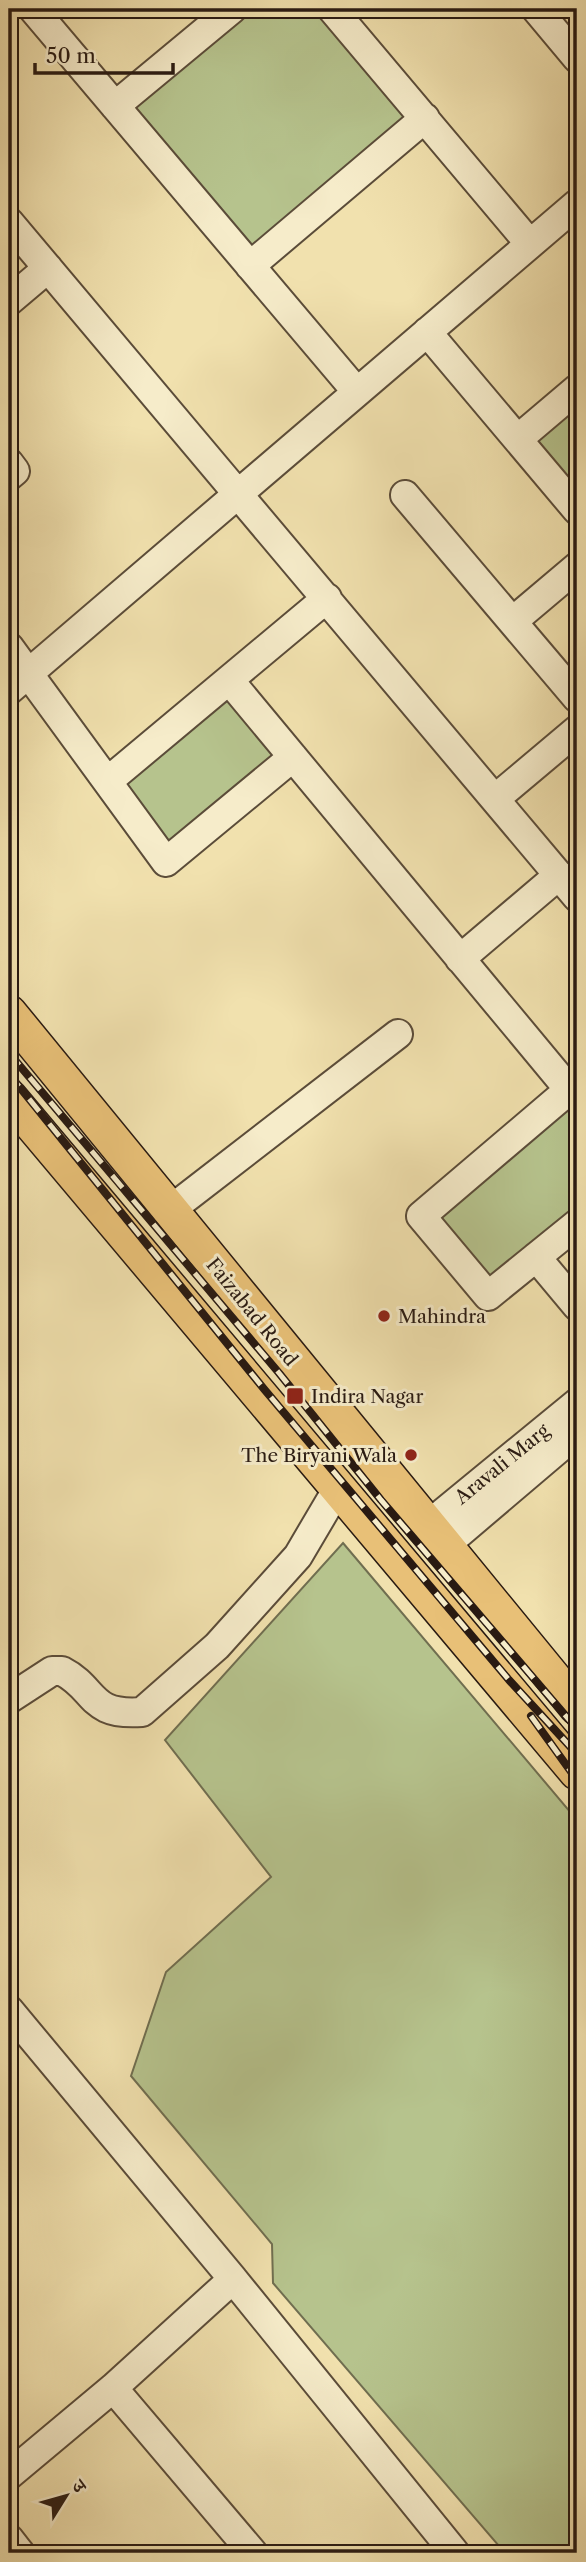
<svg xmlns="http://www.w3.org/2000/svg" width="586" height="2562" font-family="'Libre Caslon Text','Noto Serif Devanagari',serif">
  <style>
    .green { fill: #b6c38d; stroke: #706e50; stroke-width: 2 }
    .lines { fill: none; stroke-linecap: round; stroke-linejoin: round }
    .minor-casing { stroke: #5b4c39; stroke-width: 32 }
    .major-casing { stroke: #291a12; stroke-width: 38 }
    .minor { stroke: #f6ecca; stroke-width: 28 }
    .major { stroke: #e8c077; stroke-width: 35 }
    .rail-casing { stroke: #291a12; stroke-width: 8 }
    .rail { stroke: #f6ecca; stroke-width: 5; stroke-dasharray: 16; stroke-linecap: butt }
    .poi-dot { fill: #8f2418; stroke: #f6ecca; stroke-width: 2.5 }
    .labels { text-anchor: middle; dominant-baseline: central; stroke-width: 6; stroke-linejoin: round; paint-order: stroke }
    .street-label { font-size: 19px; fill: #291a12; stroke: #f6ecca }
    .poi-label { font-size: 19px; fill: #291a12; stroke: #f6ecca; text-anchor: start }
  </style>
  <rect width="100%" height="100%" fill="#f1e1ae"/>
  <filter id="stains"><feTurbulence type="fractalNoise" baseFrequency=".00286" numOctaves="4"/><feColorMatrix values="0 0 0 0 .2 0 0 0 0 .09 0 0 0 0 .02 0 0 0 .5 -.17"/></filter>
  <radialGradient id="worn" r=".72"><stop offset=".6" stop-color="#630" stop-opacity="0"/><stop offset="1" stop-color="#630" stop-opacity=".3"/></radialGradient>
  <path class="green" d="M 250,9 L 317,9 L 408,118 L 251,250 L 132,107 Z
    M 577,403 L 577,490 L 535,439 Z
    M 230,695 L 279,756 L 169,847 L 121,785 Z
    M 570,1103 L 577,1112 L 577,1211 L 490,1285 L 433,1217 Z
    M 343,1543 L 577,1820 L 577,2553 L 505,2553 L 273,2283 L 272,2244 L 131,2076 L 166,1972 L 271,1877 L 165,1740 Z"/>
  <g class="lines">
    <g class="minor-casing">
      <path id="minor" d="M 33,9 L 357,392
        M 332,9 L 530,244
        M 536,9 L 577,58
        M 115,106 L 232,9
        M 9,222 L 577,897
        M 250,266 L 425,118
        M 9,301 L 48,268
        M 427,332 L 577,510
        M 518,439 L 577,389
        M 9,463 L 15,471 L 9,476
        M 405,495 L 577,698
        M 513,621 L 577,567
        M 9,647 L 166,862 L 293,757
        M 229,680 L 577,1099
        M 9,690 L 577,204
        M 108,781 L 327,598
        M 495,799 L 577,730
        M 460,959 L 559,875
        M 569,1090 L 421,1216 L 488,1296 L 577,1224
        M 169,1211 L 398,1034
        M 536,1257 L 577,1306
        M 427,1526 L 577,1403
        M 444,1546 L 577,1433
        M 9,1699 L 52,1671 L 62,1671 C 97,1689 88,1716 142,1712 L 217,1646 L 298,1556 L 338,1488
        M 9,2010 L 233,2279 L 113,2388 L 9,2475
        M 233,2279 L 455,2553
        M 113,2388 L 253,2553
        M 9,2539 L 20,2553"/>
    </g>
    <g class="major-casing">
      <path id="major" d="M 9,1013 L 577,1707
        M 9,1097 L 577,1772"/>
    </g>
    <use href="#minor" class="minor"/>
    <use href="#major" class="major"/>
    <g class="rail-casing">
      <path id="rail" d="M 9,1053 L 279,1373 L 381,1500 L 577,1729
        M 9,1074 L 264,1389 L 509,1680 L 577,1754
        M 531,1716 L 577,1780"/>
    </g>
    <use href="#rail" class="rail"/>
  </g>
  <g class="poi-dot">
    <circle cx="384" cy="1316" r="7"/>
    <rect x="286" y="1387" width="18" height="18" rx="3.5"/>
    <circle cx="411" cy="1455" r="7"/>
  </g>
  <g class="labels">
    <g class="street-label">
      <text transform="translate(252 1312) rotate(51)">Faizabad Road</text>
      <text transform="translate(502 1464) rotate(-39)">Aravali Marg</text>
    </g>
    <g class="poi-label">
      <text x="398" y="1316">Mahindra</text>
      <text x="311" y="1396">Indira Nagar</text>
      <text x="397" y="1455" text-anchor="end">The Biryani Wala</text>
    </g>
  </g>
  <rect width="586" height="2562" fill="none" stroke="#f1e1ae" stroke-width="35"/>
  <rect x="10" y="10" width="565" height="2541" fill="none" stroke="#291a12" stroke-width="3.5"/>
  <rect x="18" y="18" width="551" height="2527" fill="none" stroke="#291a12" stroke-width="2"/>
  <g transform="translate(66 2496) rotate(53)" stroke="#f6ecca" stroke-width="5" paint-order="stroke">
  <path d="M0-5L12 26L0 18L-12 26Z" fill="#291a12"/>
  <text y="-10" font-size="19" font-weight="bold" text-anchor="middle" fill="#291a12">उ</text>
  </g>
  <path d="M35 63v10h138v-10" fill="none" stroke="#291a12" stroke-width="3.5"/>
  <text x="46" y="63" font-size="21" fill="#291a12" stroke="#f6ecca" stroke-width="5" paint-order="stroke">50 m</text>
  <rect width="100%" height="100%" filter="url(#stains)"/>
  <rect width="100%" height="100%" fill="url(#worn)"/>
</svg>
